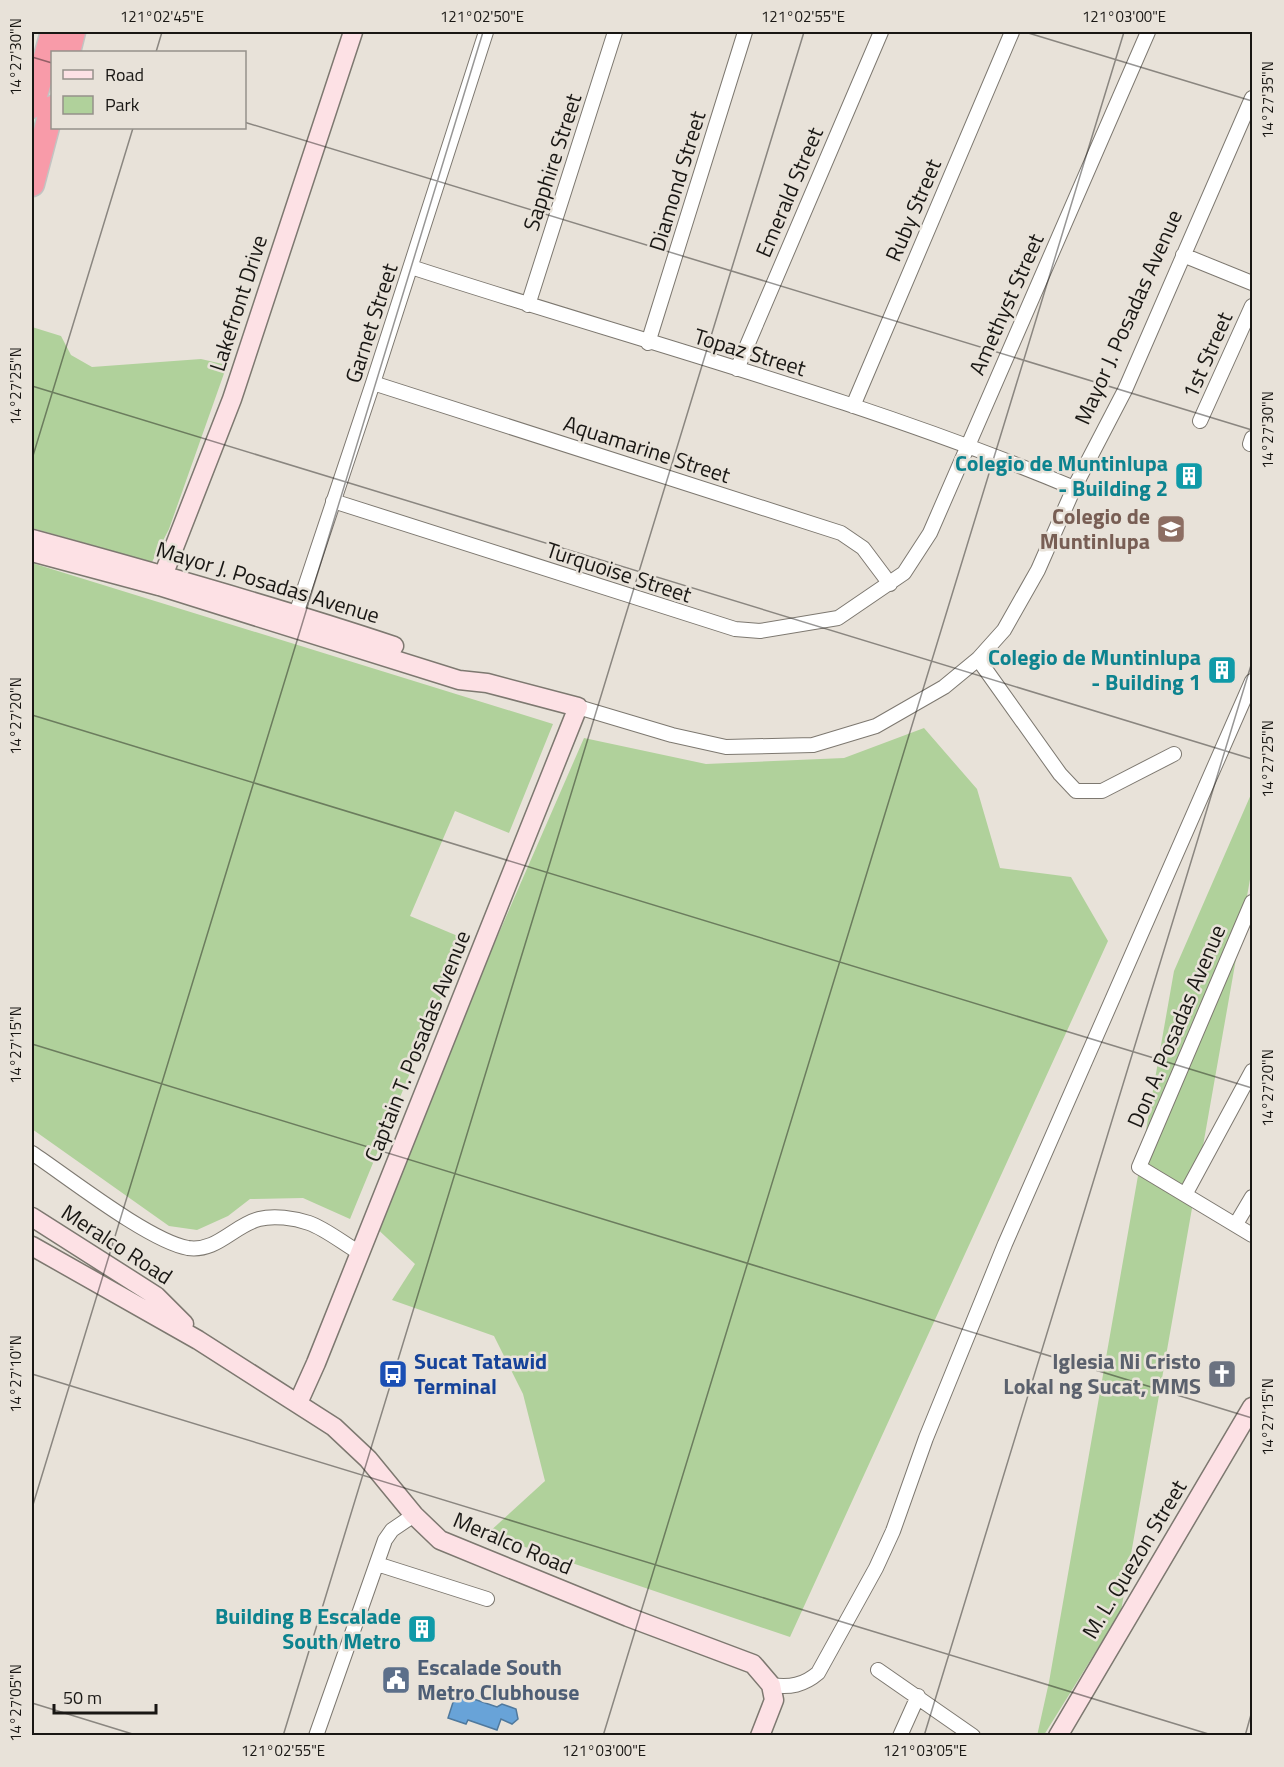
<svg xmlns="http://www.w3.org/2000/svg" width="1284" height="1767" font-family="'Titillium Web',sans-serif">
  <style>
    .green { fill: #b0d19b }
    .water { fill: #68a3d8; stroke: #50799d; stroke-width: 1.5 }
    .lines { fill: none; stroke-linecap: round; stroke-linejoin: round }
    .street-casing { stroke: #7d7870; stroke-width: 16 }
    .secondary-casing { stroke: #7d7870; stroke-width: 21 }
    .highway-casing { stroke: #c3c3c2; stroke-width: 27 }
    .street { stroke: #fff; stroke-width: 14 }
    .secondary { stroke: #fde1e5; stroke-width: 18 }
    .highway { stroke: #f89ba9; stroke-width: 24 }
    .ticks { fill: none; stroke: #191714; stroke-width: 1.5; stroke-opacity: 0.45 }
    .labels { text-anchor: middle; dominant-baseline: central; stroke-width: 5; stroke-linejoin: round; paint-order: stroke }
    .street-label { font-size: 22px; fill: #191714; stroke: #e8e2d9 }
    .culture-label { font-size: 22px; font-weight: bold; fill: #0d838f; stroke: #e8e2d9; text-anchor: end }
    .education-label { font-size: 22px; font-weight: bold; fill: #785e54; stroke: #e8e2d9; text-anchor: end }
    .transit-label { font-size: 22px; font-weight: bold; fill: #164399; stroke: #e8e2d9; text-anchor: start }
    .worship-label { font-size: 22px; font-weight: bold; fill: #5b616d; stroke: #e8e2d9; text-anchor: end }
    .service-label { font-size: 22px; font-weight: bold; fill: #4e5e75; stroke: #e8e2d9; text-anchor: start }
    .neatline { fill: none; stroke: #191714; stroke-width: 2 }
    .ticks-label { font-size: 15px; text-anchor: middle; fill: #191714 }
  </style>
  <rect width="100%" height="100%" fill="#e8e2d9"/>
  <path class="green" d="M 32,327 L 61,336 L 71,355 L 92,367 L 201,359 L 227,365 L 169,529 L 152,562 L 32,528 Z
    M 32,563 L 553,724 L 509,833 L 455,811 L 410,916 L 465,939 L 350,1219 L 303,1198 L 250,1199 L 228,1216 L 197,1230 L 169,1226 L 32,1129 Z
    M 924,728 L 977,789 L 1000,868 L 1071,877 L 1108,941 L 790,1637 L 487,1534 L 545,1481 L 523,1394 L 494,1336 L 392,1300 L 415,1264 L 372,1224 L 584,738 L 706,764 L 844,758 Z
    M 1252,792 L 1252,868 L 1121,1611 L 1044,1735 L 1037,1736 L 1049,1682 L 1174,971 Z"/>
  <path class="water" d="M 456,1693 L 497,1707 L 502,1704 L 516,1709 L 518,1719 L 512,1724 L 501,1719 L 497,1730 L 468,1720 L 466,1724 L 448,1718 Z"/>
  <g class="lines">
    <g class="street-casing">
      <path id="street" d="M 1183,255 L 1252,283
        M 411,267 C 632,339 859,398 1074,488
        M 528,305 L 615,32
        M 648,343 L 745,32
        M 737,369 L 881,32
        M 373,383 L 841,533 L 863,548 L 890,584
        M 853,406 L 1012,32
        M 1200,421 L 1252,306
        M 1250,444 L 1252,438
        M 333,501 L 735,629 L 760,631 L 838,618 L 904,573 L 930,533 L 1148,32
        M 293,623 L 373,383 L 486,32
        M 978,659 L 1060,774 L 1076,791 L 1102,791 L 1174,754
        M 578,707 L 672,735 L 726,747 L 813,745 L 876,726 L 944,687 L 978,659 L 1004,630 L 1038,570 L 1074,488 L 1125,390 L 1252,98
        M 1252,902 L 1139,1167 L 1252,1235
        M 32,1153 C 68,1177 149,1241 188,1248 C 217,1252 233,1226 259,1219 C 274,1215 294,1218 309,1223 C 326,1229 344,1244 360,1253
        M 1186,1193 L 1252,1071
        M 1236,1224 L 1252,1197
        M 377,1564 L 487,1599
        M 878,1670 L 973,1736
        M 771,1685 C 790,1688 804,1685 818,1673 L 876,1568 L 893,1531 L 926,1438 L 1005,1244 L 1252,681
        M 316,1736 L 385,1540 L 392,1530 L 414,1515
        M 900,1736 L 918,1696"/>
    </g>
    <g class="secondary-casing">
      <path id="secondary" d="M 32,539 C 153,572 274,606 394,646
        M 32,552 L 159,586 L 459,680 L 487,683 L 578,707 L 316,1363 L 298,1403
        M 159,586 L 232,399 L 353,32
        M 32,1217 L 156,1296 L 184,1324
        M 32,1246 L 198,1340 L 334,1427 L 368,1459 L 414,1515 L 440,1540 L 628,1617 L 753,1664 L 771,1685 L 774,1700 L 760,1736
        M 1058,1736 L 1252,1407"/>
    </g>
    <g class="highway-casing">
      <path id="highway" d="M 68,52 L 73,32
        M 32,106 L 53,32
        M 32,184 L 52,108"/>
    </g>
    <use href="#street" class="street"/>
    <use href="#secondary" class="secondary"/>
    <use href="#highway" class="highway"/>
  </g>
  <path class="ticks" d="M 1025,32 L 1252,101M 156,52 L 162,32M 32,57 L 52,63M 244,122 L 1252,430M 32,386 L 1252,759M 32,459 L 133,128M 32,715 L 1252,1088M 32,1044 L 1252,1418M 32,1374 L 1215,1736M 32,1508 L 483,32M 32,1703 L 139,1736M 283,1736 L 804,32M 603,1736 L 1124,32M 924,1736 L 1252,662M 1245,1736 L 1252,1711"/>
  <defs>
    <g id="building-square" transform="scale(1.5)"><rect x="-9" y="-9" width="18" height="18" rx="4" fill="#0f9aa8" stroke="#e8e2d9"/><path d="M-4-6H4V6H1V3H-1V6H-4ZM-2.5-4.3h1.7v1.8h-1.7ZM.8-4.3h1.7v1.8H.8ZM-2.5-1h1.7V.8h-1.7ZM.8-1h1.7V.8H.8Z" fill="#fff"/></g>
    <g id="university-square" transform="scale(1.5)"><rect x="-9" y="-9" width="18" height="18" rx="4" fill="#8d6e63" stroke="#e8e2d9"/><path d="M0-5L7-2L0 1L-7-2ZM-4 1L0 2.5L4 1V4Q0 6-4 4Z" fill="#fff"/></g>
    <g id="bus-square" transform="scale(1.5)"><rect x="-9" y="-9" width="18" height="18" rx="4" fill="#1a4fb4" stroke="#e8e2d9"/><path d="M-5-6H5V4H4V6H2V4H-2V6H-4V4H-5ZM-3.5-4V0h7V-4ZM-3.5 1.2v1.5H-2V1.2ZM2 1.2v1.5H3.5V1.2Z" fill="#fff"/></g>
    <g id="church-square" transform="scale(1.5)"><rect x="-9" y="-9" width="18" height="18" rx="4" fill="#6b7280" stroke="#e8e2d9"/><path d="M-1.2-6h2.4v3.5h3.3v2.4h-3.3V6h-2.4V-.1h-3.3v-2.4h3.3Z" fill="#fff"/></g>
    <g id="civic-square" transform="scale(1.5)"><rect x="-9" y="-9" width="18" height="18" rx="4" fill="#5c6f8a" stroke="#e8e2d9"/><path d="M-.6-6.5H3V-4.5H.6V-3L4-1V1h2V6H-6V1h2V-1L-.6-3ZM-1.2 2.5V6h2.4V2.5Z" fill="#fff"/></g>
  </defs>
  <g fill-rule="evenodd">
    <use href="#building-square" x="1189" y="476"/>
    <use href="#university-square" x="1171" y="529"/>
    <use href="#building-square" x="1222" y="670"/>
    <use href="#bus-square" x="393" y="1374"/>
    <use href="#church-square" x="1222" y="1374"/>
    <use href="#building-square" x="422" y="1629"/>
    <use href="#civic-square" x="396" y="1680"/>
  </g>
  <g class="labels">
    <g class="street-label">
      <text transform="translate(552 162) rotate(-72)">Sapphire Street</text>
      <text transform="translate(677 181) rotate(-73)">Diamond Street</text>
      <text transform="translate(789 192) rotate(-67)">Emerald Street</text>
      <text transform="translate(913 210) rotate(-67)">Ruby Street</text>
      <text transform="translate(238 303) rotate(-72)">Lakefront Drive</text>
      <text transform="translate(1006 304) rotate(-66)">Amethyst Street</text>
      <text transform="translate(1128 317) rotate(-66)">Mayor J. Posadas Avenue</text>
      <text transform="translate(371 323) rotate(-72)">Garnet Street</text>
      <text transform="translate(750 352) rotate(17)">Topaz Street</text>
      <text transform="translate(1207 355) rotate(-66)">1st Street</text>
      <text transform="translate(647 449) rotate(18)">Aquamarine Street</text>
      <text transform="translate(619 572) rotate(18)">Turquoise Street</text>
      <text transform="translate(268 582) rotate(17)">Mayor J. Posadas Avenue</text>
      <text transform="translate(1176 1026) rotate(-67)">Don A. Posadas Avenue</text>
      <text transform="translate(417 1046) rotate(-68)">Captain T. Posadas Avenue</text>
      <text transform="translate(117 1244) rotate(33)">Meralco Road</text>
      <text transform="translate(513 1543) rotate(23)">Meralco Road</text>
      <text transform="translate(1134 1559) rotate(-59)">M. L. Quezon Street</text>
    </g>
    <g class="culture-label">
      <text x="1168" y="463">Colegio de Muntinlupa<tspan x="1168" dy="25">- Building 2</tspan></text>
      <text x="1201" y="657">Colegio de Muntinlupa<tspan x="1201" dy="25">- Building 1</tspan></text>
      <text x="401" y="1616">Building B Escalade<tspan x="401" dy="25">South Metro</tspan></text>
    </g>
    <g class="education-label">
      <text x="1150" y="516">Colegio de<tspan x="1150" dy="25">Muntinlupa</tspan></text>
    </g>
    <g class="transit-label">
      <text x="414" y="1361">Sucat Tatawid<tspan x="414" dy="25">Terminal</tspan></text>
    </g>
    <g class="worship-label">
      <text x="1201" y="1361">Iglesia Ni Cristo<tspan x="1201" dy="25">Lokal ng Sucat, MMS</tspan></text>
    </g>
    <g class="service-label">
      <text x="417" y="1667">Escalade South<tspan x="417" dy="25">Metro Clubhouse</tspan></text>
    </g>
  </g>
  <rect width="1284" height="1767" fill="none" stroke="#e8e2d9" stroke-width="66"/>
  <rect x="51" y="51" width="195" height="78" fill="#e8e2d9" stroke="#95918a" stroke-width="1.5"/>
  <rect x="63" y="70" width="30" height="9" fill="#fde1e5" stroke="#95918a" stroke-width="1.5"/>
  <text x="105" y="81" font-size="18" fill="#191714">Road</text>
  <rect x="63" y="96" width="30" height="18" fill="#b0d19b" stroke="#95918a" stroke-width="1.5"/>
  <text x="105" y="111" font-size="18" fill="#191714">Park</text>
  <path d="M54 1704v9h102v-9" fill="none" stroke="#191714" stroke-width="3"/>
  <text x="63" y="1704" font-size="18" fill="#191714" stroke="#e8e2d9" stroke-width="4.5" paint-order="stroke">50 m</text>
  <rect x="33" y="33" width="1218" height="1701" class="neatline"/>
  <g class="ticks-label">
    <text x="162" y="22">121°02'45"E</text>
    <text x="482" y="22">121°02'50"E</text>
    <text x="803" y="22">121°02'55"E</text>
    <text x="1124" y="22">121°03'00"E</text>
    <text transform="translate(16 57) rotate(-90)" y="5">14°27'30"N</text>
    <text transform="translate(1268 100) rotate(-90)" y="5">14°27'35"N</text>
    <text transform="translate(16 386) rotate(-90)" y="5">14°27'25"N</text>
    <text transform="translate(1268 430) rotate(-90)" y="5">14°27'30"N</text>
    <text transform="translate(16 716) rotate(-90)" y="5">14°27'20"N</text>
    <text transform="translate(1268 759) rotate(-90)" y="5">14°27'25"N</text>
    <text transform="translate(16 1045) rotate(-90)" y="5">14°27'15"N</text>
    <text transform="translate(1268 1088) rotate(-90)" y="5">14°27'20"N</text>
    <text transform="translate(16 1374) rotate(-90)" y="5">14°27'10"N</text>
    <text transform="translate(1268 1417) rotate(-90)" y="5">14°27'15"N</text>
    <text transform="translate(16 1703) rotate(-90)" y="5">14°27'05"N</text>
    <text x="283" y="1756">121°02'55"E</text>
    <text x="604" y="1756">121°03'00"E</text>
    <text x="925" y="1756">121°03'05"E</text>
  </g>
</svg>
